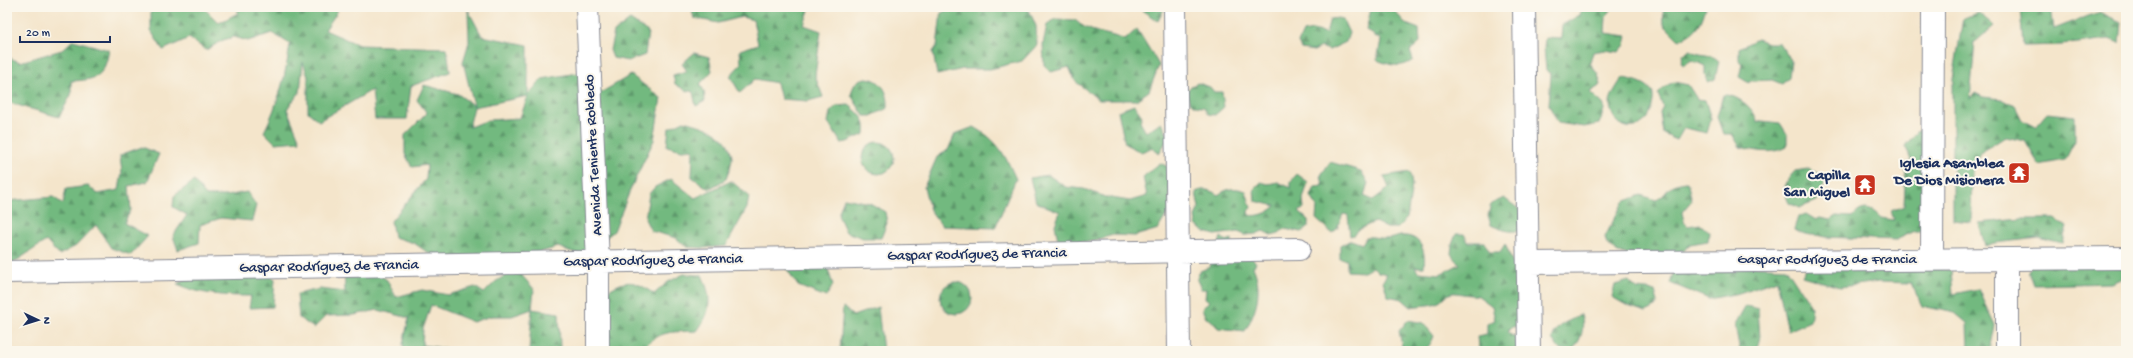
<svg xmlns="http://www.w3.org/2000/svg" width="2133" height="358" font-family="'Gochi Hand',sans-serif">
  <style>
    .forest { fill: url(#forest-firs); stroke: #46746e; fill-rule: evenodd }
    .lines { fill: none; stroke-linecap: round; stroke-linejoin: round }
    .minor-casing { stroke: #888a94; stroke-width: 24 }
    .minor { stroke: #fff; stroke-width: 22 }
    .labels { text-anchor: middle; dominant-baseline: central; stroke-width: 4; stroke-linejoin: round; paint-order: stroke }
    .street-label { font-size: 15px; fill: #1b2f5e; stroke: #fbf7ec }
    .poi-label { font-size: 15px; font-weight: bold; fill: #1b2f5e; stroke: #fbf7ec; text-anchor: end }
  </style>
  <defs>
    <pattern id="forest-firs" width="22" height="20" patternUnits="userSpaceOnUse"><rect width="22" height="20" fill="#72b97f"/><path d="M5 1l3.5 6h-7zM16 11l3.5 6h-7z" fill="#5d976b"/></pattern>
  </defs>
  <rect width="100%" height="100%" fill="#fbf7ec"/>
  <filter id="ink" filterUnits="userSpaceOnUse"><feTurbulence type="fractalNoise" baseFrequency=".025" numOctaves="2"/><feDisplacementMap in="SourceGraphic" scale="8" xChannelSelector="R" yChannelSelector="G"/><feConvolveMatrix kernelMatrix="1 2 1 2 8 2 1 2 1" color-interpolation-filters="sRGB"/></filter>
  <filter id="wash" filterUnits="userSpaceOnUse"><feTurbulence type="fractalNoise" baseFrequency=".012" numOctaves="4" result="noise"/><feDisplacementMap in="SourceGraphic" scale="16" xChannelSelector="R" yChannelSelector="G"/><feGaussianBlur stdDeviation="0.9" result="paint"/><feColorMatrix in="noise" values="0 0 0 0 0 0 0 0 0 0 0 0 0 0 0 0 0 1.4 0 .05"/><feComposite in="paint" operator="in"/></filter>
  <g filter="url(#wash)">
    <rect width="100%" height="100%" fill="#f4e5cb"/>
    <path class="forest" d="M 151,7 L 203,7 L 219,23 L 238,13 L 237,7 L 338,7 L 337,12 L 325,30 L 359,45 L 447,48 L 450,72 L 411,86 L 407,119 L 375,119 L 372,90 L 319,121 L 308,112 L 308,77 L 303,62 L 300,92 L 287,109 L 300,141 L 275,143 L 264,132 C 278,104 286,75 290,44 L 272,33 L 248,41 L 234,37 L 223,40 L 206,50 L 189,38 L 163,50 L 151,31 Z
      M 694,7 L 810,7 L 804,25 L 821,31 L 815,76 L 823,97 L 808,101 L 781,99 L 777,83 L 755,79 L 740,93 L 730,76 L 741,64 L 740,50 L 758,44 L 753,20 L 742,17 L 718,23 L 694,18 L 692,11 Z
      M 954,7 L 1021,7 L 1029,10 L 1036,26 L 1037,45 L 1022,61 L 990,69 L 963,69 L 937,75 L 933,52 L 937,46 L 941,13 Z
      M 1137,7 L 1165,7 L 1158,21 Z
      M 1373,7 L 1391,7 L 1406,24 L 1419,29 L 1420,42 L 1410,51 L 1413,60 C 1401,69 1390,65 1377,60 L 1381,40 L 1366,30 L 1371,9 Z
      M 1582,7 L 1610,7 L 1611,10 L 1606,17 L 1605,33 L 1627,36 L 1625,45 L 1619,52 L 1605,50 L 1593,52 L 1590,63 L 1598,75 L 1601,85 L 1590,92 C 1605,108 1608,100 1599,124 L 1584,127 L 1558,123 L 1549,105 L 1551,74 L 1546,71 L 1544,47 L 1545,38 L 1561,39 L 1562,25 L 1580,15 Z
      M 1663,7 L 1706,7 C 1701,25 1697,32 1679,40 L 1664,25 Z
      M 2020,7 L 2051,7 L 2054,29 L 2099,12 L 2121,22 L 2119,43 L 2109,39 L 2062,45 L 2023,46 Z
      M 468,10 L 482,36 L 528,45 L 528,95 L 542,79 L 577,73 L 602,92 L 631,75 L 661,98 L 654,140 L 631,188 L 614,231 L 584,256 L 558,247 L 534,254 L 456,272 L 414,243 L 394,237 L 391,221 L 426,179 L 427,165 L 412,167 L 405,154 L 405,135 L 427,113 L 417,100 L 424,85 L 458,94 L 474,106 L 463,62 L 469,42 ZM 528,96 L 520,118 L 489,120 L 469,127 L 474,107 Z
      M 1979,13 L 1994,26 L 1975,42 L 1970,99 L 1975,93 L 1983,97 L 2002,99 L 2015,106 L 2022,120 L 2035,127 L 2047,113 L 2075,116 L 2075,141 L 2065,160 L 2039,165 L 2025,141 L 2005,137 L 1980,153 L 1972,168 L 1971,222 L 1953,220 L 1953,79 L 1963,18 Z
      M 1339,18 L 1343,20 L 1349,33 L 1346,42 L 1329,50 L 1321,47 L 1314,51 L 1301,49 L 1298,43 L 1303,32 L 1313,30 L 1326,33 L 1330,19 Z
      M 1055,19 L 1075,20 C 1089,34 1107,32 1125,40 L 1137,29 L 1159,65 L 1149,91 L 1136,100 L 1099,100 L 1075,81 L 1069,67 L 1051,72 L 1044,65 L 1043,44 L 1047,25 Z
      M 630,20 L 648,32 L 645,55 L 628,61 L 613,58 L 610,50 L 614,32 Z
      M 1757,39 L 1768,43 L 1779,43 L 1791,60 L 1789,78 L 1782,84 L 1772,80 L 1750,81 L 1749,83 L 1739,77 L 1742,64 L 1739,60 L 1739,48 Z
      M 73,40 L 109,50 C 104,77 97,80 71,81 L 71,95 L 59,117 L 7,102 L 7,57 L 20,62 L 62,50 Z
      M 1690,50 C 1699,57 1710,52 1719,61 L 1715,79 L 1708,82 L 1705,74 L 1705,66 L 1692,60 L 1684,65 L 1681,63 L 1683,55 Z
      M 694,53 L 709,57 L 712,71 L 700,84 L 704,91 L 705,101 L 696,106 L 693,92 L 685,90 L 675,84 L 673,75 L 687,71 L 682,64 Z
      M 866,78 C 882,79 889,93 888,108 L 871,116 L 864,116 L 851,95 C 853,86 855,80 866,78 Z
      M 1622,78 C 1632,79 1653,84 1653,96 C 1654,103 1650,112 1648,118 C 1645,121 1641,124 1638,126 C 1621,133 1606,113 1611,98 C 1613,91 1619,84 1622,78 Z
      M 1674,82 L 1688,85 L 1697,99 L 1705,100 L 1711,119 L 1707,133 L 1684,128 L 1677,140 L 1663,134 L 1660,113 L 1663,107 L 1658,94 L 1666,86 Z
      M 1198,83 L 1210,87 L 1214,92 L 1222,92 L 1224,107 L 1215,115 L 1208,114 L 1204,107 C 1192,107 1189,103 1186,92 L 1191,86 Z
      M 1723,95 C 1737,94 1757,110 1757,123 L 1762,121 L 1780,123 L 1787,134 L 1787,147 C 1772,155 1756,151 1740,147 L 1732,134 L 1723,134 L 1717,117 Z
      M 849,105 C 860,114 867,119 865,134 L 847,142 L 841,143 L 828,122 L 830,112 L 836,106 Z
      M 1134,105 L 1142,116 L 1140,122 L 1146,132 L 1161,122 L 1169,137 L 1159,153 L 1151,148 L 1141,152 L 1125,144 L 1118,111 Z
      M 684,121 C 704,126 730,133 732,158 C 732,164 728,173 726,179 L 709,189 L 692,177 L 693,149 L 682,150 L 667,146 L 669,128 Z
      M 974,127 C 998,140 1005,155 1016,179 L 995,228 L 942,226 L 930,210 L 924,187 L 937,157 L 948,150 L 955,134 Z
      M 1917,131 L 1926,131 L 1926,160 L 1921,160 L 1928,208 L 1921,231 L 1915,231 L 1896,240 L 1826,237 C 1811,233 1809,238 1794,229 L 1798,217 L 1806,214 L 1816,220 L 1820,218 L 1830,220 L 1836,216 L 1853,217 C 1862,205 1872,208 1881,218 L 1894,220 L 1891,211 L 1904,206 L 1906,164 L 1914,160 L 1912,160 L 1905,146 Z
      M862 158a16 16 0 1 1 32 0a16 16 0 1 1-32 0Z
      M 142,147 L 159,154 L 147,182 L 129,186 L 131,210 L 124,223 L 148,236 L 131,255 L 111,248 L 96,225 L 76,246 L 59,255 L 46,241 L 13,263 L 7,262 L 7,201 L 53,197 L 63,204 L 66,189 L 88,186 L 98,194 L 119,190 L 122,173 L 120,155 Z
      M 1330,162 L 1361,171 L 1368,183 L 1364,196 L 1373,200 L 1389,188 L 1384,176 L 1410,172 L 1412,185 L 1407,218 L 1398,228 L 1387,228 L 1375,222 L 1357,230 L 1354,235 L 1350,236 L 1348,215 L 1343,214 L 1337,229 L 1332,233 L 1316,219 L 1317,207 L 1311,196 L 1315,187 L 1323,186 L 1321,175 Z
      M 1160,163 L 1170,168 L 1169,211 L 1158,229 L 1135,236 L 1113,235 L 1088,242 L 1058,240 L 1055,225 L 1060,212 L 1036,202 L 1030,178 L 1048,175 L 1066,187 L 1084,189 L 1105,197 L 1130,201 L 1147,196 L 1143,177 Z
      M 1808,169 L 1820,174 L 1825,183 L 1817,201 L 1799,208 L 1789,203 C 1782,188 1784,183 1795,171 Z
      M 1297,174 L 1308,182 L 1303,199 L 1304,208 L 1299,212 L 1308,220 L 1308,227 L 1302,232 L 1284,229 L 1279,233 L 1271,235 L 1263,231 L 1256,234 L 1245,235 L 1238,232 L 1215,235 L 1205,232 L 1196,225 L 1195,216 L 1199,208 L 1196,192 C 1203,188 1211,190 1218,195 C 1228,188 1234,187 1246,191 L 1251,208 L 1248,211 L 1249,215 C 1259,217 1268,213 1276,206 L 1255,201 L 1254,189 L 1261,182 L 1268,184 L 1278,182 L 1291,188 L 1291,181 Z
      M 671,179 L 695,198 L 731,181 L 749,196 L 747,208 L 726,246 L 704,248 L 687,247 L 676,238 L 651,231 L 645,219 L 649,194 L 655,187 Z
      M 194,181 L 206,196 L 226,196 L 247,192 L 256,205 L 252,221 L 221,218 L 200,225 L 199,243 L 178,250 L 173,236 L 187,215 L 173,207 L 174,196 Z
      M 1687,182 L 1692,200 L 1682,212 L 1684,222 L 1688,226 L 1700,224 L 1709,232 L 1708,241 L 1690,244 L 1677,258 L 1618,253 L 1607,244 L 1605,237 L 1623,202 L 1641,195 L 1656,200 C 1670,194 1664,184 1687,182 Z
      M 844,198 L 870,203 L 885,212 L 887,223 L 881,238 L 863,238 L 846,232 L 838,215 Z
      M 1504,198 L 1523,212 L 1522,230 C 1510,233 1502,230 1491,225 L 1488,215 L 1491,204 Z
      M 2022,219 L 2054,219 L 2067,226 L 2062,244 L 2039,238 L 1994,243 L 1985,246 L 1979,223 Z
      M 1456,234 L 1464,234 L 1468,242 L 1484,242 L 1490,252 L 1500,252 L 1505,244 L 1513,263 L 1520,251 L 1518,265 L 1513,270 L 1516,277 L 1517,273 L 1518,326 L 1512,327 L 1507,332 L 1521,342 L 1523,351 L 1481,351 L 1478,347 L 1477,336 L 1487,334 L 1487,324 L 1495,320 L 1492,306 L 1477,295 C 1469,296 1456,292 1452,293 C 1446,294 1444,299 1439,302 C 1431,306 1420,305 1411,307 L 1402,299 L 1388,296 L 1383,281 L 1387,274 L 1378,272 L 1373,267 L 1364,272 L 1347,271 L 1347,260 L 1340,259 L 1340,246 L 1351,240 L 1362,244 L 1366,237 C 1374,236 1381,239 1388,239 C 1392,239 1396,237 1400,236 C 1421,234 1426,251 1424,267 L 1415,267 L 1418,272 L 1440,274 L 1460,264 L 1451,254 L 1452,245 Z
      M 1221,237 L 1226,241 L 1232,239 L 1232,247 L 1249,253 L 1256,263 L 1253,267 C 1263,290 1257,309 1245,331 L 1218,328 L 1211,320 L 1206,318 L 1202,309 L 1209,301 L 1205,298 L 1206,289 L 1201,289 L 1197,280 L 1198,272 L 1210,267 C 1213,256 1218,249 1221,237 Z
      M 2040,256 L 2126,268 L 2126,277 L 2112,283 L 2034,285 L 2029,271 Z
      M 1812,257 L 1951,270 L 1953,294 L 1978,289 L 1995,325 L 1990,351 L 1968,351 L 1967,323 L 1955,313 L 1922,306 L 1911,283 L 1879,282 L 1840,287 L 1802,276 Z
      M 825,260 L 833,285 L 826,297 L 798,286 L 785,266 Z
      M 1677,262 L 1786,268 L 1812,307 L 1810,321 L 1788,331 L 1777,280 L 1739,293 L 1709,299 L 1670,283 Z
      M 368,266 L 387,280 L 396,297 L 422,290 L 448,295 L 475,287 L 484,293 L 495,282 L 516,269 L 534,289 L 532,309 L 559,313 L 560,351 L 529,351 L 532,309 L 512,316 L 491,316 L 473,322 L 431,305 L 423,329 L 422,345 L 450,349 L 450,351 L 404,351 L 403,344 L 409,318 L 378,310 L 354,315 L 326,316 L 314,328 L 299,318 L 297,294 L 320,289 L 345,292 L 344,268 Z
      M 263,270 L 275,279 L 273,307 L 249,308 L 251,296 C 226,296 200,295 177,284 C 196,271 216,275 237,279 L 245,273 Z
      M 684,274 L 702,275 C 712,298 712,311 697,331 C 670,332 659,330 640,351 L 613,351 L 602,340 L 602,294 C 625,280 631,277 654,294 L 668,282 Z
      M 1629,281 L 1637,289 L 1655,291 L 1658,303 L 1654,308 L 1646,312 L 1628,306 L 1612,297 L 1615,285 Z
      M940 298a16 16 0 1 1 32 0a16 16 0 1 1-32 0Z
      M 1746,306 L 1758,309 L 1760,338 L 1756,351 L 1740,351 L 1735,325 Z
      M 843,307 L 853,316 L 878,307 L 883,351 L 840,351 Z
      M 1581,314 C 1585,327 1582,341 1571,351 L 1559,349 L 1552,339 C 1558,321 1567,324 1581,314 Z
      M 1408,320 L 1423,323 L 1434,336 C 1428,353 1417,356 1402,346 L 1399,331 Z"/>
  </g>
  <g filter="url(#ink)">
    <g class="lines">
      <g class="minor-casing">
        <path id="minor" d="M 587,7 L 598,263 L 598,351
          M 1175,7 L 1179,351
          M 1524,7 L 1529,351
          M 1932,259 L 1933,7
          M 1528,263 L 2126,258
          M 7,272 L 1299,249
          M 2007,351 L 2007,259"/>
      </g>
      <use href="#minor" class="minor"/>
    </g>
  </g>
  <defs>
    <g id="temple-square" transform="scale(1.15)"><rect x="-9" y="-9" width="18" height="18" rx="4" fill="#c8321e" stroke="#fbf7ec"/><path d="M0-6L5-2H3V0L6.5 2.5H4V6H1.5V3h-3V6H-4V2.5H-6.5L-3 0V-2H-5Z" fill="#fff"/></g>
  </defs>
  <g fill-rule="evenodd">
    <use href="#temple-square" x="2019" y="173"/>
    <use href="#temple-square" x="1865" y="185"/>
  </g>
  <g class="labels">
    <g class="street-label">
      <text transform="translate(594 155) rotate(-93)">Avenida Teniente Robledo</text>
      <text transform="translate(977 255) rotate(-1)">Gaspar Rodríguez de Francia</text>
      <text x="1827" y="260">Gaspar Rodríguez de Francia</text>
      <text transform="translate(653 261) rotate(-1)">Gaspar Rodríguez de Francia</text>
      <text transform="translate(329 267) rotate(-1)">Gaspar Rodríguez de Francia</text>
    </g>
    <g class="poi-label">
      <text x="2004" y="164">Iglesia Asamblea<tspan x="2004" dy="17">De Dios Misionera</tspan></text>
      <text x="1850" y="176">Capilla<tspan x="1850" dy="17">San Miguel</tspan></text>
    </g>
  </g>
  <rect width="2133" height="358" fill="none" stroke="#fbf7ec" stroke-width="24"/>
  <g transform="translate(38 320) rotate(94)" stroke="#fbf7ec" stroke-width="3" paint-order="stroke">
  <path d="M0-3L7 15L0 10L-7 15Z" fill="#1b2f5e"/>
  <text y="-6" font-size="11" font-weight="bold" text-anchor="middle" fill="#1b2f5e">N</text>
  </g>
  <path d="M20 36v6h90v-6" fill="none" stroke="#1b2f5e" stroke-width="2"/>
  <text x="26" y="36" font-size="12" fill="#1b2f5e" stroke="#fbf7ec" stroke-width="3" paint-order="stroke">20 m</text>
</svg>
